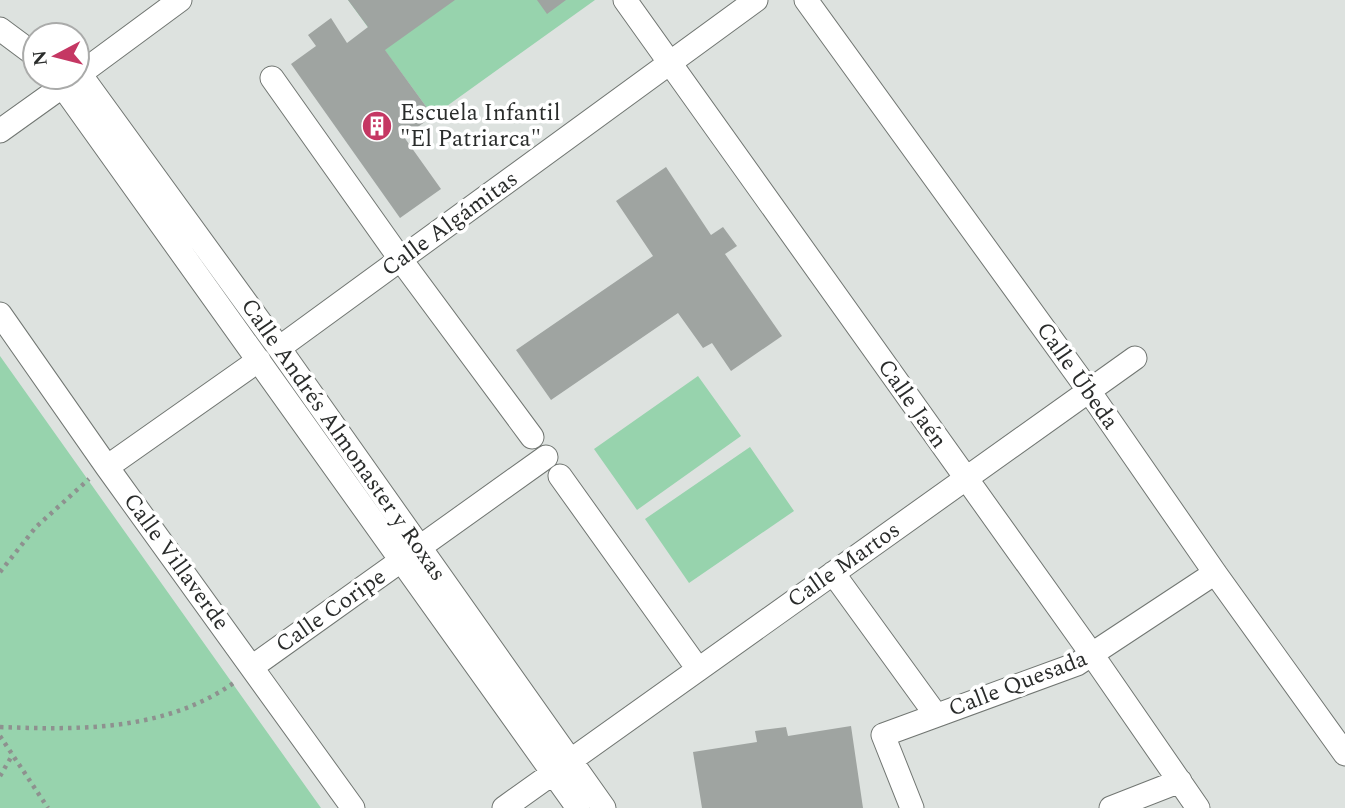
<svg xmlns="http://www.w3.org/2000/svg" width="1345" height="808" font-family="Spectral,serif">
  <style>
    .green { fill: #97d3ad }
    .building { fill: #9fa4a1 }
    .lines { fill: none; stroke-linecap: round; stroke-linejoin: round }
    .street-casing { stroke: #717672; stroke-width: 25 }
    .path { stroke: #8e918f; stroke-width: 4.5; stroke-dasharray: 3.5 5; stroke-linecap: butt }
    .street { stroke: #fff; stroke-width: 23 }
    .labels { text-anchor: middle; dominant-baseline: central; stroke-width: 7; stroke-linejoin: round; paint-order: stroke }
    .poi-label { font-size: 23px; fill: #2a2c2b; stroke: #fff; text-anchor: start }
    .street-label { font-size: 23px; fill: #2a2c2b; stroke: #fff }
  </style>
  <rect width="100%" height="100%" fill="#dde2df"/>
  <path class="green" d="M 348,0 L 595,0 L 433,116 Z
    M 0,356 L 321,808 L 0,808 Z
    M 698,376 L 741,436 L 637,510 L 594,449 Z
    M 750,447 L 794,511 L 689,583 L 645,519 Z"/>
  <path class="building" d="M 348,0 L 455,0 L 385,50 L 433,116 L 404,137 L 441,189 L 400,218 L 291,64 L 316,46 L 308,35 L 331,18 L 347,43 L 368,27 Z
    M 537,0 L 566,0 L 547,14 Z
    M 666,167 L 711,235 L 723,227 L 737,246 L 725,254 L 782,336 L 731,371 L 712,343 L 703,348 L 678,313 L 551,400 L 516,350 L 653,256 L 616,201 Z
    M 851,726 L 863,808 L 702,808 L 693,752 L 757,742 L 755,731 L 786,727 L 788,736 Z"/>
  <g class="lines">
    <g class="street-casing">
      <path id="street" d="M 625,0 L 1093,656 L 1198,808
        M 806,0 L 1089,391 L 1215,573 L 1345,754
        M 0,29 L 35,55
        M 80,74 L 279,348 L 604,808
        M 77,76 L 180,0
        M 272,78 L 401,260 L 532,437
        M 63,87 L 578,808
        M 0,131 L 74,78
        M 0,314 L 107,467 L 353,808
        M 279,348 L 756,0
        M 107,467 L 259,360
        M 560,476 L 698,669
        M 833,573 L 936,715
        M 252,667 L 546,457
        M 504,808 L 1135,358
        M 912,808 L 883,735 L 1077,664 L 1215,573
        M 1111,808 L 1180,781"/>
    </g>
    <path class="path" d="M 0,572 L 36,527 L 89,479
      M 0,727 C 81,730 166,731 235,682
      M 0,736 L 48,808
      M 0,776 L 13,754"/>
    <use href="#street" class="street"/>
  </g>
  <defs>
    <g id="building-disc" transform="scale(1.575)"><circle r="9.5" fill="#c53763" stroke="#fff"/><path d="M-4-6H4V6H1V3H-1V6H-4ZM-2.5-4.3h1.7v1.8h-1.7ZM.8-4.3h1.7v1.8H.8ZM-2.5-1h1.7V.8h-1.7ZM.8-1h1.7V.8H.8Z" fill="#fff"/></g>
  </defs>
  <g fill-rule="evenodd">
    <use href="#building-disc" x="377" y="126"/>
  </g>
  <g class="labels">
    <g class="poi-label">
      <text x="400" y="113">Escuela Infantil<tspan x="400" dy="26">"El Patriarca"</tspan></text>
    </g>
    <g class="street-label">
      <text transform="translate(450 224) rotate(-36)">Calle Algámitas</text>
      <text transform="translate(1077 376) rotate(55)">Calle Úbeda</text>
      <text transform="translate(912 404) rotate(55)">Calle Jaén</text>
      <text transform="translate(343 440) rotate(55)">Calle Andrés Almonaster y Roxas</text>
      <text transform="translate(176 562) rotate(54)">Calle Villaverde</text>
      <text transform="translate(844 565) rotate(-35)">Calle Martos</text>
      <text transform="translate(331 611) rotate(-35)">Calle Coripe</text>
      <text transform="translate(1018 684) rotate(-21)">Calle Quesada</text>
    </g>
  </g>
  <g transform="translate(56 56) rotate(263)"><circle r="33" fill="#ffffff" stroke="#aaabaa" stroke-width="2"/>
  <path d="M0-5L12 26L0 18L-12 26Z" fill="#c53763"/>
  <text y="-10" font-size="19" font-weight="bold" text-anchor="middle" fill="#2a2c2b">N</text>
  </g>
</svg>
